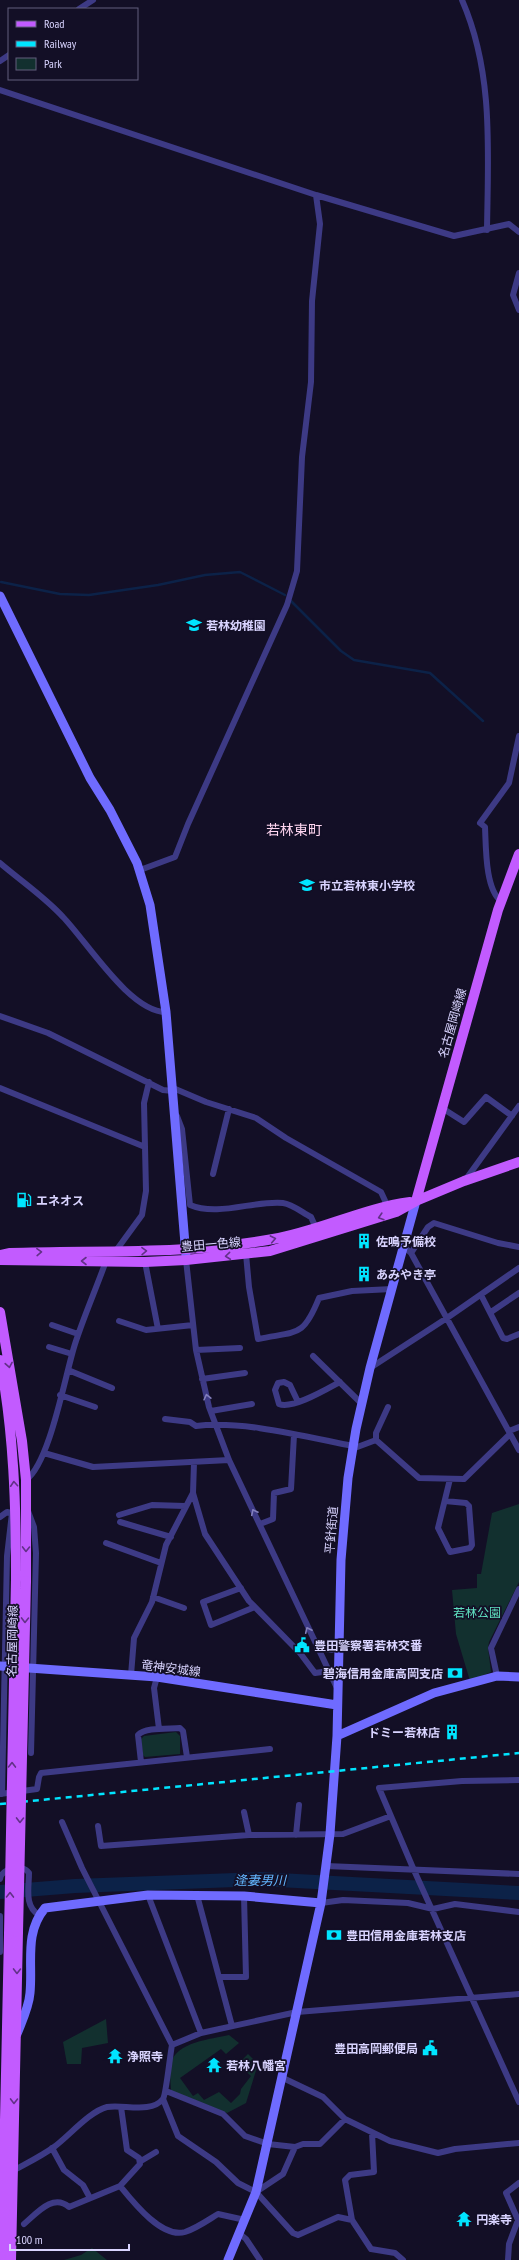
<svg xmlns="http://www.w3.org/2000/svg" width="519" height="2260" font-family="'PT Sans Narrow','Noto Sans JP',sans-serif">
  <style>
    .green { fill: #12302f }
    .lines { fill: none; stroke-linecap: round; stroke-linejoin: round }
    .stream { stroke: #0c2248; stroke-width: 2.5 }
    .river { stroke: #0c2248; stroke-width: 14 }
    .street { stroke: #3d3a85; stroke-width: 6 }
    .secondary { stroke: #6f6bff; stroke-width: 9 }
    .primary { stroke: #c25bff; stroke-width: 10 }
    .rail { stroke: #00e5ff; stroke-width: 2.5; stroke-dasharray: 6 5; stroke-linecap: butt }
    .primary-bridge { stroke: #c25bff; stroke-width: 10 }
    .oneway { stroke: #623188 }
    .oneway2 { stroke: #837fbc }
    .labels { text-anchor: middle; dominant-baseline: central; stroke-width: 3.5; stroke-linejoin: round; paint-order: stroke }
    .poi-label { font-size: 12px; font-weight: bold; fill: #d9d4ff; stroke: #130f26; text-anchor: start }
    .street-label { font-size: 12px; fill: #d9d4ff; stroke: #130f26 }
    .park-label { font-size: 12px; fill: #5fe0c0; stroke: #130f26 }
    .water-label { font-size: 13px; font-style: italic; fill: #62b6ff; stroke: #130f26 }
    .quarter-label { font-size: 14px; fill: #ffd6f0; stroke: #130f26 }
  </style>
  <rect width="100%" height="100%" fill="#130f26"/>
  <path class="green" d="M 519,1504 L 519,1582 L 489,1642 L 488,1648 L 491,1672 L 470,1681 L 456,1634 L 452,1590 L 477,1588 L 477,1574 L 481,1574 L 492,1513 Z
    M 176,1732 L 180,1736 L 180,1754 L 145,1757 L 143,1755 L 141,1739 L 144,1736 Z
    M 106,2019 L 108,2043 L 82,2048 L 81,2064 L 67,2064 L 63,2042 Z
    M 229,2035 L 239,2043 L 226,2054 L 221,2049 L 180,2078 L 193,2096 L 198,2093 L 204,2100 L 219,2092 L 231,2103 L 240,2094 L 241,2089 L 251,2076 L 238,2064 L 248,2054 L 258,2064 L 246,2103 L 227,2113 L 171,2092 C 171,2084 169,2073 171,2064 C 175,2042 212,2039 229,2035 Z
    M 92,2248 L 107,2260 L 64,2260 L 81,2255 Z"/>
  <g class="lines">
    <path class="stream" d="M 1,582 L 60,594 L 89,595 L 158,585 L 205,575 L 240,572 L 285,595
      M 291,601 L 341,651 L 354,660 L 430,673 L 483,721"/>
    <path class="river" d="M 0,1892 L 75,1886 L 260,1879 L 519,1893"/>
    <path class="street" d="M 462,0 C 494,73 488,152 487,230
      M 79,9 L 93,0
      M 0,61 L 9,55
      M 0,90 L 316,195 L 454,236 L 509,224 L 519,232
      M 519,273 L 513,295 L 519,310
      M 0,863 C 21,881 45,897 63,917 C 88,943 130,1012 166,1012
      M 140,870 L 175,857 L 188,824 L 287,605 L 297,571 L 302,457 L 311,382 L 312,301 L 320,224 L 316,195
      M 501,901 C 485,889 486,846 485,827 L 480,823 L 509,783 L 519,736
      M 0,1016 L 48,1033 L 163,1090 L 173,1091
      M 0,1088 L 145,1147
      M 173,1088 L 206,1102 L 256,1118 L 286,1138 L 381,1192 L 387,1205
      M 442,1108 L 464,1122 L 486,1097 L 512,1116
      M 177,1116 L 182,1129 L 190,1205 C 218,1217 255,1200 283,1203 C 292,1204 303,1213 311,1217 L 316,1228
      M 213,1174 L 229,1109
      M 466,1179 L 519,1106
      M 404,1247 L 411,1253 L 519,1450
      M 115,1252 L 142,1215 L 146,1191 L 144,1103 L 149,1082
      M 411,1253 L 428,1227 L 434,1223 L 498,1243 L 519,1247
      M 246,1254 L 249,1287 L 258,1339 C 297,1331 303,1338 319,1298 L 352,1291 L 392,1289
      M 186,1260 L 196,1350 L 209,1407 L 229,1460 L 337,1688
      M 145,1262 L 158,1329
      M 481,1295 L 503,1338 L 507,1339 L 519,1334
      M 491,1312 L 519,1293
      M 119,1321 L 146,1330 L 193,1325
      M 52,1325 L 78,1334
      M 49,1347 L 72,1354
      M 196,1350 L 240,1348
      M 313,1356 L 362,1404
      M 370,1368 L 447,1318 L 519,1268
      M 68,1370 L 112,1388
      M 202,1379 L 245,1373
      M 60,1395 L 95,1407
      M 298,1402 L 290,1385 L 284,1382 L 278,1383 L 275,1390 L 279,1404 C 292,1410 327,1389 340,1382
      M 211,1411 L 252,1404
      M 165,1419 L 190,1422 L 196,1426 C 242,1420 307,1437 353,1446
      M 509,1431 L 519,1427
      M 376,1440 L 376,1433 L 388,1407
      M 352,1449 L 376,1440 L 419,1478 L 464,1479 L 510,1434
      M 44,1453 L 93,1467 L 229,1460
      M 194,1463 L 193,1493 L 205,1534 L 249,1601 L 300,1653 L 315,1673 L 329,1671
      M 26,1480 C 50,1463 65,1375 75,1344 C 84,1316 96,1289 106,1261
      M 445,1501 L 466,1503 L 469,1506 L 472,1545 L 470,1548 L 450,1552 L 438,1528 L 450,1479
      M 28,1511 L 34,1527 L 36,1553 L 31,1753
      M 119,1515 L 152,1505 L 185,1506
      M 0,1517 L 7,1512 L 12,1513
      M 120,1522 L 171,1537
      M 260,1524 L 273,1519 L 274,1493 L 291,1489 L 294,1435
      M 106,1543 L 161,1563
      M 241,1588 L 203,1602 L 211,1625 L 255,1607
      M 153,1597 L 184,1608
      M 317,1648 L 332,1650 L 338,1645
      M 131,1675 L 134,1638 L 152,1602 L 166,1545 L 193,1493
      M 497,1676 L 491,1648 L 519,1589
      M 157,1677 L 154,1688 L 159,1729
      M 141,1762 L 138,1735 C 145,1727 168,1729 180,1728 L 183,1731 L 187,1757
      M 519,1780 L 462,1781 L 379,1788 L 413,1868 L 519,2102
      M 0,1794 L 37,1789 L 39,1777 L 41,1773 L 270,1749
      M 2,1794 L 7,1556 L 12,1513
      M 244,1812 L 249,1835
      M 98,1826 L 101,1846 L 249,1835 L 343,1834 L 391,1816
      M 296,1835 L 299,1805
      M 326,1866 L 519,1874
      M 0,1879 C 2,1868 22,1863 29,1873 C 29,1888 24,1906 39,1915
      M 148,1895 L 201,2033
      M 197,1895 L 232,2026
      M 321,1903 L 343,1900 L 408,1903 L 433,1909 L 455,1904 L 519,1912
      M 0,1916 L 0,1952
      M 220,1977 L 246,1977 L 244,1896
      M 172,2045 L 201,2033 L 297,2012 L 519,1994
      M 283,2078 L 323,2097 L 345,2119 L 390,2141 L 438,2153 L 455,2149 L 519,2143
      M 166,2091 L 223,2114 L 245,2136 L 268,2144 L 295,2147 L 303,2144 L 320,2144 L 345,2119
      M 163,2099 L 178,2136 L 216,2162 L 238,2183 L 256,2192 L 293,2233 L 298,2235 L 338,2217 L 352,2220 L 371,2249 L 395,2253 L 403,2260
      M 52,2148 L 64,2170 L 83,2185 L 90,2198
      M 141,2161 L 156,2152
      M 11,2172 C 25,2164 40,2157 54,2147 C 68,2137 90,2111 107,2107 C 123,2104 151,2114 163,2099 C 166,2095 170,2055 172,2045 L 82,1868 L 62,1822
      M 120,2186 C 133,2202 162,2239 185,2232 C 197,2228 208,2220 218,2214 L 245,2220
      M 256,2192 L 283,2174 L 295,2147
      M 352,2220 L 345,2180 L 350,2175 L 374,2172 L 372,2133
      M 24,2224 C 37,2213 53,2193 69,2207 L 120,2186 L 140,2164 L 139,2158 L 127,2150 L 121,2107
      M 240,2234 L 246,2239 L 260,2260
      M 508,2260 L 509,2244 L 518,2220 L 506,2193 L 519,2183"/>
    <path class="secondary" d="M 0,596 L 90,778 L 110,810 L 137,863 L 150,905 L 166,1012 L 186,1256
      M 0,1666 L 157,1677 L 337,1705
      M 337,1736 L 434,1693 L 497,1676 L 519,1677
      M 17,2034 C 22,2021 29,2007 30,1993 C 33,1963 24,1933 45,1908 L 148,1895 L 244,1896 L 321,1903
      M 228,2260 L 256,2192 L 321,1903 L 330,1834 L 337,1736 L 341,1560 L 348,1478 L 356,1429 L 370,1368 L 416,1201"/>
    <path class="primary" d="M 416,1201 L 498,910 L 519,854
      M 0,1255 L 10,1253 C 98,1250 186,1255 273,1239 C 320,1231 363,1208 410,1202
      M 0,1260 L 145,1262 L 186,1260 L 270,1251 L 396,1212 L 416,1201 L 464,1181 L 519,1162
      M 0,1312 L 22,1441 L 26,1480 L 26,1581
      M 0,1360 C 14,1432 16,1506 16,1579
      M 2,2260 L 9,1934
      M 11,2260 L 18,1932"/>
    <path class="rail" d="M 0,1804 L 519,1753"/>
    <path class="primary-bridge" d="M 18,1932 L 26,1581
      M 9,1934 L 16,1579"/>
  </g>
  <defs><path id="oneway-chevron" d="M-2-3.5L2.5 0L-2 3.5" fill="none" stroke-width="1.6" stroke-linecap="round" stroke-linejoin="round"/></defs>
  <g class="oneway">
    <use href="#oneway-chevron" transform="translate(381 1217) rotate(163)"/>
    <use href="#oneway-chevron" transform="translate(273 1239) rotate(-11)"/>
    <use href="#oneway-chevron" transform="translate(144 1251) rotate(-1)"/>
    <use href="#oneway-chevron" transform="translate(39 1252) rotate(-2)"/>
    <use href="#oneway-chevron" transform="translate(228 1256) rotate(174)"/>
    <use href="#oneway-chevron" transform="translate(84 1261) rotate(180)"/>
    <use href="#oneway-chevron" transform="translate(9 1365) rotate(80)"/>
    <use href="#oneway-chevron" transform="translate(14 1484) rotate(-94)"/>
    <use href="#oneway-chevron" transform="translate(26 1549) rotate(91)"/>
    <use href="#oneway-chevron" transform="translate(25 1620) rotate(91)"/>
    <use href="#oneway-chevron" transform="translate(12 1765) rotate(-89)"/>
    <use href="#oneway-chevron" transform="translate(20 1820) rotate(91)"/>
    <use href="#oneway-chevron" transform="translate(10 1895) rotate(-89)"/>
    <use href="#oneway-chevron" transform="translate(17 1971) rotate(91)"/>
    <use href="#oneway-chevron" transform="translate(14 2101) rotate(91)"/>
  </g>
  <g class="oneway2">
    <use href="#oneway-chevron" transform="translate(207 1397) rotate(-103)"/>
    <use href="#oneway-chevron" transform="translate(254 1512) rotate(-116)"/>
    <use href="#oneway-chevron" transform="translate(308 1630) rotate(-115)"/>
  </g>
  <defs>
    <g id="school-bare" transform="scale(1.2)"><path d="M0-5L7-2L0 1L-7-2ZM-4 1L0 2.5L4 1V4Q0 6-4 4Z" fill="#00e5ff" stroke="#130f26" stroke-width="2.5" paint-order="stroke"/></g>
    <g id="fuel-bare" transform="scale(1.2)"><path d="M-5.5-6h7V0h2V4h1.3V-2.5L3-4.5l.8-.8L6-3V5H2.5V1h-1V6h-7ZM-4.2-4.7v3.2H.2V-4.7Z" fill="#00e5ff" stroke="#130f26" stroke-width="2.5" paint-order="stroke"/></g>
    <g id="building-bare" transform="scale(1.2)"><path d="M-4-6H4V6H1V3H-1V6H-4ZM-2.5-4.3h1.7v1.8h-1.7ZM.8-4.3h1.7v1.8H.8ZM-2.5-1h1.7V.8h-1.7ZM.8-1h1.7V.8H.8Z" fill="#00e5ff" stroke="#130f26" stroke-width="2.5" paint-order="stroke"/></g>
    <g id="civic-bare" transform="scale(1.2)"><path d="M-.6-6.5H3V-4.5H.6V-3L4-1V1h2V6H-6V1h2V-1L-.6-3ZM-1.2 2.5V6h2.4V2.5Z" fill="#00e5ff" stroke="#130f26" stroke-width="2.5" paint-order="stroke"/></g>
    <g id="bank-bare" transform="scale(1.2)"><path d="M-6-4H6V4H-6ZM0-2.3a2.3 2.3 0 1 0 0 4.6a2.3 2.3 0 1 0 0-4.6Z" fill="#00e5ff" stroke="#130f26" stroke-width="2.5" paint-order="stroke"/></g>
    <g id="temple-bare" transform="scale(1.2)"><path d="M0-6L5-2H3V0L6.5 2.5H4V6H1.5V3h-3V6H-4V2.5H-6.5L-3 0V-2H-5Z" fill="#00e5ff" stroke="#130f26" stroke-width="2.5" paint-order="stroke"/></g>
  </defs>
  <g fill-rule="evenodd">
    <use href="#school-bare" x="194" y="625"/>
    <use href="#school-bare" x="307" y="885"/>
    <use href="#fuel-bare" x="24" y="1200"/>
    <use href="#building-bare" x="364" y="1241"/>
    <use href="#building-bare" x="364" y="1274"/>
    <use href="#civic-bare" x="302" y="1645"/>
    <use href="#bank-bare" x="455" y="1673"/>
    <use href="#building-bare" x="452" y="1732"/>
    <use href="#bank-bare" x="334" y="1935"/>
    <use href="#civic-bare" x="430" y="2048"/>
    <use href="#temple-bare" x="115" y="2056"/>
    <use href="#temple-bare" x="214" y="2065"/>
    <use href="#temple-bare" x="464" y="2219"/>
  </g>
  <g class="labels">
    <g class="poi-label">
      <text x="206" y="625">若林幼稚園</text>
      <text x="319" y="885">市立若林東小学校</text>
      <text x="36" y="1200">エネオス</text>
      <text x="376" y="1241">佐鳴予備校</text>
      <text x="376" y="1274">あみやき亭</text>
      <text x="314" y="1645">豊田警察署若林交番</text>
      <text x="443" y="1673" text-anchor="end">碧海信用金庫高岡支店</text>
      <text x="440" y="1732" text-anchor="end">ドミー若林店</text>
      <text x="346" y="1935">豊田信用金庫若林支店</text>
      <text x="418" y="2048" text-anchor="end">豊田高岡郵便局</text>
      <text x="127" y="2056">浄照寺</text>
      <text x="226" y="2065">若林八幡宮</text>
      <text x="476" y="2219">円楽寺</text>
    </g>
    <g class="street-label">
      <text transform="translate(452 1023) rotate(-74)">名古屋岡崎線</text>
      <text transform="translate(211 1244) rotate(-5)">豊田一色線</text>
      <text transform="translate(331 1530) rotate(-85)">平針街道</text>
      <text transform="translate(12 1641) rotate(-89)">名古屋岡崎線</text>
      <text transform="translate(171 1668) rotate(7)">竜神安城線</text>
    </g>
    <g class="park-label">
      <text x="477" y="1612">若林公園</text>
    </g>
    <g class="water-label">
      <text x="260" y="1880">逢妻男川</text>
    </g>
    <g class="quarter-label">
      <text x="294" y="830">若林東町</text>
    </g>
  </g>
  <rect x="8" y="8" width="130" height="72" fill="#130f26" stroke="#625e7d"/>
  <rect x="16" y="21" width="20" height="6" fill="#c25bff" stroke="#625e7d"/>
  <text x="44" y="28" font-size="12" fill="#d9d4ff">Road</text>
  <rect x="16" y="41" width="20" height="6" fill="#00e5ff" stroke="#625e7d"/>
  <text x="44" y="48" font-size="12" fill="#d9d4ff">Railway</text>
  <rect x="16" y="58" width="20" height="12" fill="#12302f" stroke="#625e7d"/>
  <text x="44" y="68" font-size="12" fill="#d9d4ff">Park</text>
  <path d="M10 2244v6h119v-6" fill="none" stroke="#d9d4ff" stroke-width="2"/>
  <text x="16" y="2244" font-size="12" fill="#d9d4ff" stroke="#130f26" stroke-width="3" paint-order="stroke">100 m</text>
</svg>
